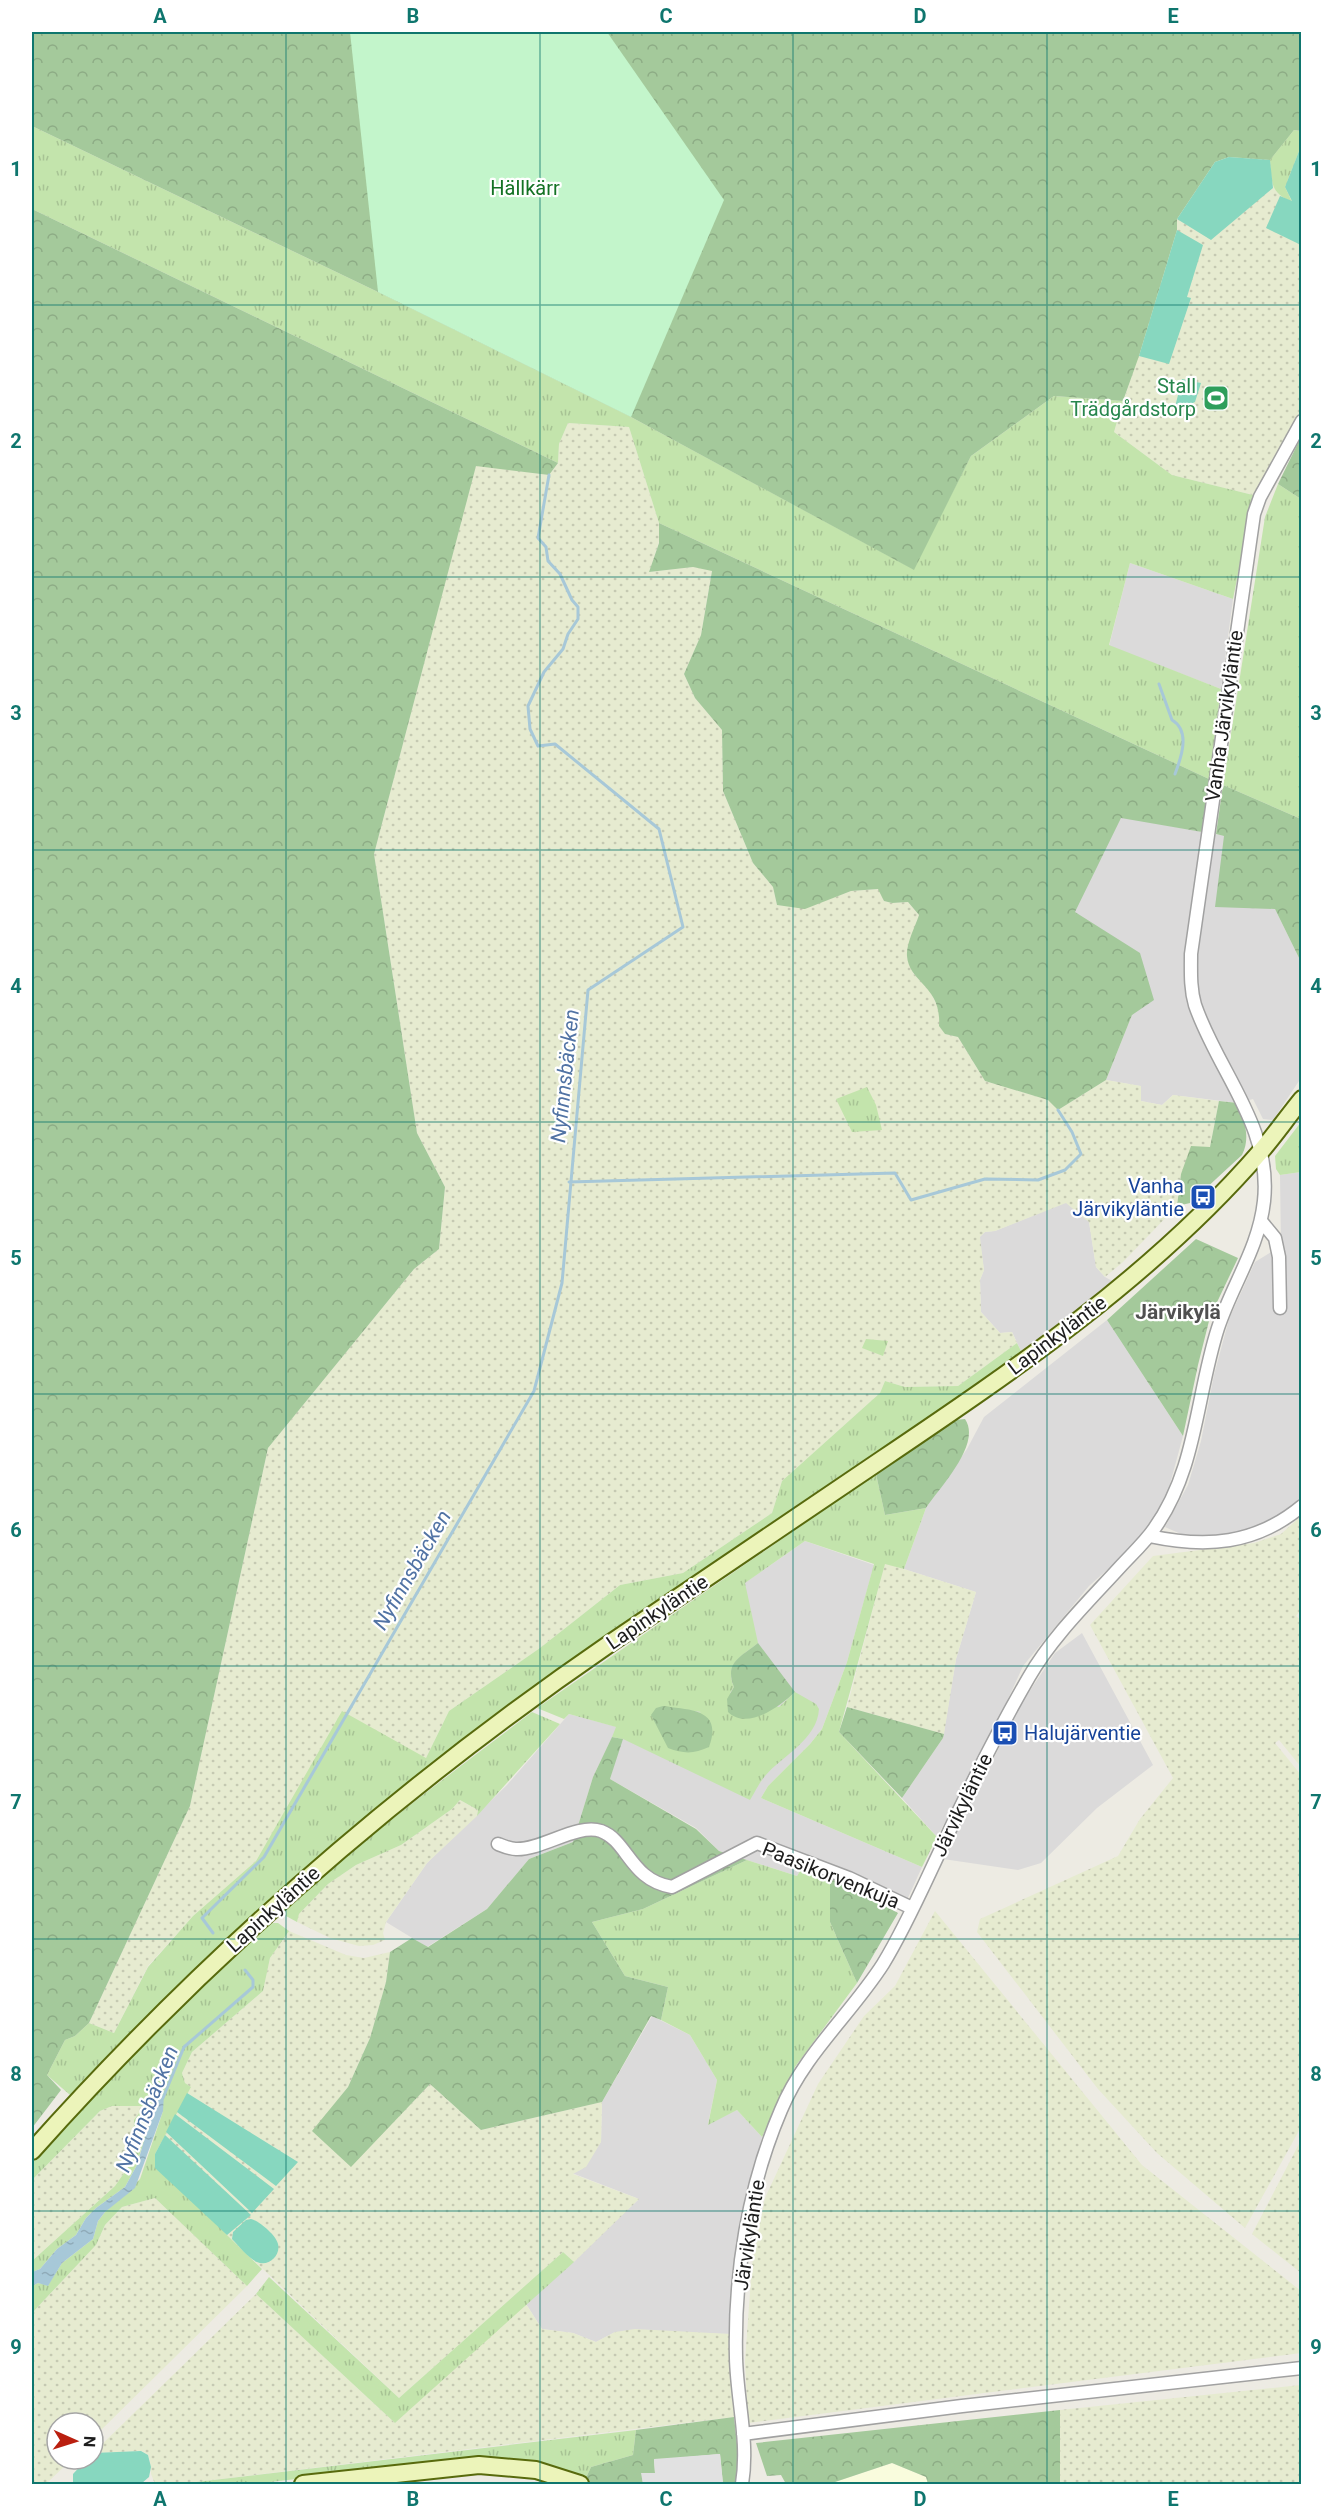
<svg xmlns="http://www.w3.org/2000/svg" width="1333" height="2516" font-family="Roboto,sans-serif">
  <style>
    .residential { fill: #dbdada }
    .education { fill: #f9fcdd }
    .farmland { fill: url(#farmland-dots) }
    .grass { fill: url(#grass-tufts); fill-rule: evenodd }
    .forest { fill: url(#forest-crowns) }
    .park { fill: #c3f5cb }
    .pitch { fill: #87d7bf }
    .parking { fill: #e1e1e1 }
    .water { fill: url(#water-ripples) }
    .lines { fill: none; stroke-linecap: round; stroke-linejoin: round }
    .stream { stroke: #a7c8d8; stroke-width: 3 }
    .street-casing { stroke: #a1a1a1; stroke-width: 15 }
    .secondary-casing { stroke: #586a0d; stroke-width: 20 }
    .street { stroke: #fff; stroke-width: 12 }
    .secondary { stroke: #ecf4ba; stroke-width: 16 }
    .grid { fill: none; stroke: #0f766e; stroke-width: 1.5; stroke-opacity: 0.55 }
    .labels { text-anchor: middle; dominant-baseline: central; stroke-width: 4.5; stroke-linejoin: round; paint-order: stroke }
    .park-label { font-size: 20px; fill: #147224; stroke: #fff }
    .leisure-label { font-size: 20px; fill: #27864d; stroke: #fff; text-anchor: end }
    .street-label { font-size: 20px; fill: #1d1d1d; stroke: #fff }
    .transit-label { font-size: 20px; fill: #164399; stroke: #fff; text-anchor: end }
    .water-label { font-size: 21px; font-style: italic; fill: #5173a4; stroke: #fff }
    .neighbourhood-label { font-size: 21px; font-weight: bold; fill: #505050; stroke: #fff }
    .neatline { fill: none; stroke: #0f766e; stroke-width: 2 }
    .grid-label { font-size: 20px; text-anchor: middle; font-weight: bold; fill: #0f766e }
  </style>
  <defs>
    <pattern id="farmland-dots" width="8" height="8" patternUnits="userSpaceOnUse" patternTransform="scale(1.5)"><rect width="8" height="8" fill="#e6ebd0"/><path d="M2 2h.1M6 6h.1" fill="none" stroke="#c5c9b2" stroke-width="1.8" stroke-linecap="round"/></pattern>
    <pattern id="grass-tufts" width="24" height="20" patternUnits="userSpaceOnUse" patternTransform="scale(1.5)"><rect width="24" height="20" fill="#c3e4ac"/><path d="M3 7l-1-3M5 7V3M7 7l1-3M15 17l-1-3M17 17v-4M19 17l1-3" fill="none" stroke="#a7c394"/></pattern>
    <pattern id="forest-crowns" width="20" height="18" patternUnits="userSpaceOnUse" patternTransform="scale(1.5)"><rect width="20" height="18" fill="#a4c99b"/><path d="M2 6a3 3 0 1 1 6 0M12 15a3 3 0 1 1 6 0" fill="none" stroke="#8dac85"/></pattern>
    <pattern id="water-ripples" width="26" height="14" patternUnits="userSpaceOnUse" patternTransform="scale(1.5)"><rect width="26" height="14" fill="#a7c8d8"/><path d="M2 4q2-2 4 0t4 0M15 11q2-2 4 0t4 0" fill="none" stroke="#8fabb9"/></pattern>
  </defs>
  <rect width="100%" height="100%" fill="#edebe3"/>
  <path class="residential" d="M 1130,563 L 1233,599 L 1221,689 L 1109,646 Z
    M 1121,817 L 1225,836 L 1275,909 L 1301,962 L 1301,1078 L 1273,1120 L 1263,1119 L 1253,1099 L 1238,1103 L 1173,1095 L 1162,1105 L 1141,1101 L 1140,1086 L 1106,1080 L 1132,1015 L 1074,912 Z
    M 1301,1172 L 1301,1500 L 1275,1521 L 1239,1534 L 1190,1538 L 1165,1527 L 1188,1485 L 1201,1441 L 1214,1375 L 1229,1319 L 1255,1262 L 1281,1246 L 1280,1175 Z
    M 1066,1202 L 1089,1222 L 1096,1267 L 1105,1277 L 1116,1283 L 1022,1353 L 1012,1332 L 1000,1333 L 981,1312 L 980,1280 L 984,1270 L 979,1237 L 985,1232 L 995,1231 Z
    M 1107,1320 L 1183,1436 L 1167,1495 L 1145,1536 L 1089,1586 L 1023,1666 L 991,1737 L 937,1837 L 902,1798 L 943,1738 L 956,1659 L 976,1592 L 904,1569 L 926,1508 L 967,1449 L 984,1417 Z
    M 805,1541 L 874,1565 L 847,1662 L 822,1729 L 810,1744 L 768,1786 L 761,1798 L 922,1867 L 907,1900 L 808,1857 L 797,1876 L 719,1851 L 696,1828 L 610,1779 L 646,1652 Z
    M 1082,1633 L 1153,1765 L 1097,1808 L 1041,1863 L 1018,1870 L 943,1859 L 1021,1704 L 1055,1653 Z
    M 569,1714 L 617,1727 L 593,1777 L 573,1842 L 529,1859 L 487,1909 L 427,1947 L 386,1922 L 427,1863 L 507,1785 Z
    M 652,2016 L 690,2035 L 717,2080 L 708,2124 L 737,2110 L 762,2137 L 738,2236 L 731,2295 L 731,2334 L 615,2332 L 596,2342 L 573,2333 L 542,2329 L 526,2304 L 639,2199 L 572,2173 L 601,2142 L 602,2102 Z"/>
  <path class="education" d="M 892,2463 L 926,2477 L 928,2484 L 829,2484 Z"/>
  <path class="farmland" d="M 1301,131 L 1301,413 L 1257,496 L 1172,475 L 1114,432 L 1177,230 L 1177,219 L 1215,162 Z
    M 568,423 L 629,427 L 659,523 L 659,542 L 649,572 L 693,567 L 712,570 L 701,635 L 684,674 L 695,698 L 722,730 L 723,791 L 753,863 L 773,887 L 777,905 L 806,908 L 851,891 L 879,889 L 884,901 L 892,903 L 908,902 L 919,915 L 907,956 L 913,973 L 929,989 L 940,1012 L 945,1034 L 958,1037 L 985,1081 L 1049,1100 L 1058,1110 L 1106,1080 L 1141,1086 L 1141,1101 L 1162,1105 L 1173,1095 L 1219,1101 L 1210,1147 L 1181,1174 L 1177,1206 L 1123,1262 L 1105,1277 L 1096,1267 L 1089,1222 L 1066,1203 L 995,1231 L 985,1232 L 980,1237 L 984,1270 L 980,1280 L 981,1312 L 1000,1333 L 1012,1332 L 1017,1343 L 958,1386 L 905,1387 L 885,1381 L 880,1393 L 782,1481 L 772,1513 L 683,1573 L 620,1585 L 540,1648 L 449,1711 L 426,1758 L 277,1825 L 256,1861 L 193,1916 L 148,1966 L 114,2033 L 89,2023 L 190,1806 L 268,1448 L 414,1269 L 439,1249 L 445,1187 L 417,1133 L 374,854 L 476,465 L 549,475 L 558,463 L 559,444 Z
    M 1301,1516 L 1301,1610 L 1296,1616 L 1302,1621 L 1301,1767 L 1279,1740 L 1275,1743 L 1301,1775 L 1301,2127 L 1245,2228 L 1157,2153 L 1098,2089 L 977,1932 L 980,1919 L 1118,1856 L 1140,1819 L 1173,1778 L 1090,1625 L 1153,1556 L 1254,1543 L 1281,1534 Z
    M 885,1563 L 976,1592 L 956,1659 L 944,1734 L 847,1707 Z
    M 460,1800 L 478,1810 L 477,1816 L 427,1863 L 386,1922 L 383,1933 L 385,1940 L 373,1945 L 359,1946 L 330,1938 L 297,1922 L 299,1914 L 328,1884 L 356,1865 L 401,1845 L 452,1809 Z
    M 935,1911 L 1142,2165 L 1301,2291 L 1301,2353 L 748,2423 L 745,2361 L 752,2265 L 765,2198 L 818,2084 L 864,2016 L 895,1986 Z
    M 289,1931 L 346,1955 L 364,1958 L 390,1952 L 386,1982 L 370,2038 L 348,2087 L 313,2131 L 351,2166 L 430,2084 L 481,2130 L 602,2102 L 601,2142 L 586,2167 L 573,2174 L 639,2199 L 574,2262 L 563,2252 L 399,2398 L 227,2235 L 155,2154 L 190,2087 L 185,2083 L 182,2073 L 192,2052 L 263,1991 L 270,1958 Z
    M 112,2106 L 145,2106 L 134,2120 L 133,2160 L 115,2186 L 32,2261 L 32,2180 L 100,2111 Z
    M 1301,2140 L 1302,2273 L 1301,2273 L 1252,2234 Z
    M 155,2198 L 247,2286 L 93,2438 L 93,2423 L 57,2423 L 57,2459 L 72,2459 L 46,2484 L 32,2484 L 32,2313 L 96,2245 L 105,2225 L 122,2207 Z
    M 256,2294 L 395,2423 L 526,2304 L 542,2329 L 573,2333 L 596,2342 L 615,2332 L 635,2329 L 731,2334 L 734,2417 L 179,2484 L 155,2484 L 151,2474 L 150,2461 L 148,2455 L 142,2451 L 93,2453 Z
    M 1301,2385 L 1301,2484 L 1060,2484 L 1060,2410 Z"/>
  <path class="grass" d="M 32,126 L 378,292 L 631,417 L 913,569 L 971,456 L 1054,396 L 1123,401 L 1114,432 L 1172,475 L 1257,496 L 1250,514 L 1233,599 L 1130,563 L 1109,645 L 1221,689 L 1209,779 L 659,523 L 629,427 L 568,423 L 559,444 L 558,463 L 32,209 Z
    M 1294,130 L 1301,131 L 1301,146 L 1285,187 L 1292,202 C 1270,192 1272,183 1270,160 Z
    M 1278,484 L 1301,499 L 1301,819 L 1223,785 L 1265,517 Z
    M 867,1087 L 876,1105 L 882,1130 L 852,1132 L 836,1099 Z
    M 1301,1122 L 1301,1172 L 1280,1175 L 1276,1169 L 1275,1156 Z
    M 866,1339 L 888,1341 L 883,1356 L 862,1348 Z
    M 1017,1343 L 1022,1353 C 840,1479 653,1597 476,1730 C 330,1840 196,1963 70,2095 L 47,2075 L 65,2040 L 75,2036 L 89,2023 L 114,2033 L 148,1967 L 193,1916 L 256,1861 L 342,1711 L 426,1758 L 449,1711 L 540,1648 L 620,1585 L 683,1573 L 772,1513 L 782,1481 L 880,1393 L 885,1381 L 905,1387 L 958,1386 Z
    M 876,1474 L 885,1515 L 926,1508 L 904,1569 L 885,1564 L 839,1732 L 937,1837 L 922,1867 L 761,1798 L 768,1786 L 810,1744 L 822,1729 L 847,1662 L 874,1564 L 805,1541 L 745,1583 L 758,1643 C 741,1657 724,1663 734,1687 L 730,1693 L 779,1707 L 795,1692 L 816,1704 L 819,1709 C 817,1740 783,1755 765,1776 C 759,1783 755,1792 750,1800 L 623,1739 L 612,1737 L 616,1727 L 569,1714 L 564,1719 L 537,1708 ZM 663,1707 L 701,1712 L 660,1731 L 652,1716 Z
    M 532,1712 L 560,1724 L 477,1816 L 478,1810 L 460,1800 L 452,1809 L 401,1845 L 356,1865 L 328,1884 L 299,1914 L 297,1922 L 286,1916 L 287,1907 C 365,1837 449,1775 532,1712 Z
    M 747,1860 L 797,1876 L 803,1866 L 832,1878 L 830,1922 L 857,1983 L 795,2067 L 762,2137 L 737,2110 L 708,2125 L 717,2080 L 690,2035 L 661,2020 L 668,1987 L 625,1976 L 592,1922 L 643,1909 Z
    M 273,1923 L 278,1923 L 289,1931 L 270,1958 L 263,1991 L 192,2052 L 182,2073 L 185,2083 L 191,2087 L 155,2154 L 227,2235 L 262,2269 L 247,2286 L 155,2198 L 122,2207 L 105,2225 L 96,2245 L 32,2313 L 32,2286 L 38,2283 L 48,2285 L 62,2263 L 93,2239 L 98,2221 L 105,2212 L 140,2179 L 163,2111 L 141,2150 L 137,2165 L 125,2187 L 96,2208 L 86,2218 L 76,2235 L 57,2249 L 40,2269 L 32,2272 L 32,2261 L 115,2186 L 133,2160 L 134,2120 L 144,2106 L 112,2106 L 100,2111 L 32,2180 L 32,2163 C 106,2080 184,2001 265,1926 Z
    M 563,2252 L 574,2262 L 395,2423 L 256,2294 L 269,2277 L 399,2398 Z
    M 636,2430 L 633,2455 L 591,2467 L 585,2480 L 473,2458 L 253,2484 L 179,2484 Z"/>
  <path class="forest" d="M 32,32 L 1301,32 L 1301,131 L 1294,130 L 1270,160 L 1229,157 L 1215,162 L 1177,219 L 1177,230 L 1139,356 L 1123,401 L 1054,396 L 971,456 L 914,570 L 631,417 L 378,292 L 32,126 Z
    M 32,209 L 558,463 L 549,475 L 476,466 L 374,854 L 417,1133 L 445,1187 L 439,1249 L 414,1269 L 268,1448 L 190,1806 L 89,2023 L 75,2036 L 65,2040 L 47,2075 L 61,2090 L 32,2128 Z
    M 1301,437 L 1301,499 L 1278,484 Z
    M 659,523 L 1209,779 L 1202,832 L 1121,818 L 1075,912 L 1140,953 L 1154,1000 L 1132,1015 L 1106,1080 L 1058,1110 L 1048,1100 L 985,1081 L 958,1037 L 945,1034 L 939,1026 C 942,986 909,983 907,956 C 906,944 915,927 919,915 L 908,902 L 892,903 L 884,901 L 878,889 L 851,891 L 805,909 L 777,905 L 773,887 L 753,863 L 723,791 L 722,730 L 695,698 L 684,674 L 701,635 L 712,571 L 693,567 L 649,572 L 659,543 Z
    M 1223,785 L 1301,819 L 1301,962 L 1275,909 L 1215,907 L 1224,836 L 1216,834 Z
    M 1219,1101 L 1238,1103 C 1244,1121 1251,1137 1242,1155 L 1190,1203 L 1177,1206 L 1181,1174 L 1191,1146 L 1210,1147 Z
    M 1196,1239 L 1238,1258 L 1210,1317 L 1198,1365 L 1183,1436 L 1107,1320 Z
    M 965,1419 C 982,1444 940,1487 926,1508 L 885,1515 L 876,1474 L 955,1420 Z
    M 758,1643 L 795,1692 C 780,1706 748,1731 728,1712 L 727,1699 L 734,1687 C 724,1662 741,1657 758,1643 Z
    M 663,1706 C 691,1710 723,1709 709,1747 C 694,1754 684,1754 668,1748 L 651,1715 L 656,1708 Z
    M 847,1707 L 944,1734 L 943,1738 L 902,1798 L 839,1732 Z
    M 612,1737 L 623,1739 L 610,1779 L 696,1829 L 719,1851 L 747,1860 L 643,1909 L 592,1922 L 625,1976 L 668,1987 L 661,2020 L 651,2016 L 602,2102 L 481,2130 L 430,2084 L 351,2167 L 312,2131 L 348,2087 L 370,2038 L 386,1982 L 390,1952 L 412,1938 L 428,1947 L 487,1909 L 529,1859 L 573,1842 L 593,1777 Z
    M 830,1877 L 898,1913 L 857,1983 L 830,1922 Z
    M 1060,2410 L 1060,2484 L 928,2484 L 926,2477 L 892,2463 L 829,2484 L 786,2484 L 781,2475 L 767,2476 L 756,2443 Z
    M 734,2417 L 738,2452 L 736,2484 L 723,2484 L 720,2454 L 654,2460 L 655,2473 L 642,2473 L 643,2484 L 593,2484 L 585,2480 L 591,2467 L 633,2455 L 636,2430 Z"/>
  <path class="park" d="M 350,32 L 607,32 L 724,200 L 631,417 L 378,292 Z"/>
  <path class="pitch" d="M 1301,146 L 1302,146 L 1301,245 L 1266,228 L 1280,196 L 1292,201 L 1285,187 Z
    M 1229,157 L 1270,160 L 1273,188 L 1211,240 L 1177,219 L 1215,162 Z
    M 1177,230 L 1203,245 L 1187,297 L 1191,298 L 1169,364 L 1139,356 Z
    M 1182,379 L 1201,383 L 1195,402 L 1184,407 L 1175,407 Z
    M 187,2093 L 298,2162 L 276,2186 L 177,2112 Z
    M 175,2114 L 274,2189 L 252,2213 L 166,2132 Z
    M 165,2135 L 251,2215 L 227,2235 L 155,2168 L 155,2154 Z
    M 251,2219 C 259,2221 276,2235 278,2244 C 281,2256 268,2267 257,2262 C 248,2258 239,2246 232,2239 L 233,2232 L 246,2220 Z
    M 141,2451 L 148,2455 L 151,2467 L 149,2477 L 142,2483 L 73,2483 L 73,2474 L 87,2459 L 93,2459 L 93,2453 Z"/>
  <path class="parking" d="M 720,2454 L 723,2484 L 643,2484 L 641,2473 L 655,2473 L 654,2459 Z"/>
  <path class="water" d="M 164,2094 L 163,2111 L 135,2188 L 105,2212 L 98,2221 L 93,2239 L 62,2263 L 48,2286 L 38,2283 L 32,2286 L 32,2293 L 32,2272 L 40,2269 L 57,2249 L 76,2235 L 86,2218 L 96,2208 L 125,2187 L 137,2165 L 153,2110 L 158,2100 Z"/>
  <g class="lines">
    <path class="stream" d="M 1159,684 L 1172,720 C 1191,731 1181,758 1175,774
      M 569,1182 L 895,1173 L 911,1200 L 985,1179 L 1038,1180 L 1065,1170 L 1081,1154 L 1072,1132 L 1058,1110
      M 213,1933 L 202,1918 L 264,1857 L 534,1391 L 562,1283 L 588,990 L 683,927 L 659,829 L 555,744 L 538,746 L 530,729 L 528,706 L 544,672 L 563,649 L 568,634 L 578,619 L 578,607 L 572,600 L 560,574 L 548,561 L 546,547 L 538,538 L 549,475
      M 163,2098 L 184,2047 L 253,1987 L 253,1980 L 245,1970"/>
    <g class="street-casing">
      <path id="street" d="M 1261,1221 L 1275,1238 L 1279,1257 L 1280,1308
        M 1149,1536 C 1206,1548 1255,1545 1302,1506
        M 498,1844 C 503,1846 510,1849 516,1849 C 542,1850 577,1823 601,1831 C 628,1841 630,1880 672,1887 L 757,1843 L 849,1878 L 912,1908
        M 743,2434 L 962,2406 L 1302,2368
        M 742,2484 C 749,2442 737,2400 736,2358 C 734,2274 748,2187 781,2110 C 804,2054 851,2014 883,1964 C 905,1928 922,1889 940,1851 C 967,1792 996,1734 1029,1677 C 1052,1637 1089,1601 1120,1567 C 1132,1554 1145,1542 1154,1529 C 1197,1469 1196,1396 1218,1328 C 1232,1285 1259,1248 1264,1201 C 1272,1126 1218,1072 1195,1005 C 1190,988 1191,971 1191,954 L 1254,514 L 1260,497 L 1302,421"/>
    </g>
    <g class="secondary-casing">
      <path id="secondary" d="M 32,2151 C 204,1958 399,1788 612,1642 C 702,1581 792,1521 881,1460 C 1016,1369 1154,1275 1261,1151 C 1275,1135 1288,1116 1302,1099
        M 303,2484 L 479,2465 L 536,2470 L 580,2484"/>
    </g>
    <use href="#street" class="street"/>
    <use href="#secondary" class="secondary"/>
  </g>
  <path class="grid" d="M 286,32 L 286,2484M 540,32 L 540,2484M 793,32 L 793,2484M 1047,32 L 1047,2484M 32,305 L 1302,305M 32,577 L 1302,577M 32,850 L 1302,850M 32,1122 L 1302,1122M 32,1394 L 1302,1394M 32,1666 L 1302,1666M 32,1939 L 1302,1939M 32,2211 L 1302,2211"/>
  <defs>
    <g id="stadium-square" transform="scale(1.35)"><rect x="-9" y="-9" width="18" height="18" rx="4" fill="#2e9e5b" stroke="#fff"/><path d="M0-5a6.5 5 0 1 0 0 10a6.5 5 0 1 0 0-10ZM-3.5-1.8h7v3.6h-7Z" fill="#fff"/></g>
    <g id="bus-square" transform="scale(1.35)"><rect x="-9" y="-9" width="18" height="18" rx="4" fill="#1a4fb4" stroke="#fff"/><path d="M-5-6H5V4H4V6H2V4H-2V6H-4V4H-5ZM-3.5-4V0h7V-4ZM-3.5 1.2v1.5H-2V1.2ZM2 1.2v1.5H3.5V1.2Z" fill="#fff"/></g>
  </defs>
  <g fill-rule="evenodd">
    <use href="#stadium-square" x="1216" y="398"/>
    <use href="#bus-square" x="1203" y="1197"/>
    <use href="#bus-square" x="1005" y="1733"/>
  </g>
  <g class="labels">
    <g class="park-label">
      <text x="525" y="188">Hällkärr</text>
    </g>
    <g class="leisure-label">
      <text x="1196" y="386">Stall<tspan x="1196" dy="23">Trädgårdstorp</tspan></text>
    </g>
    <g class="street-label">
      <text transform="translate(1224 716) rotate(-82)">Vanha Järvikyläntie</text>
      <text transform="translate(1057 1335) rotate(-37)">Lapinkyläntie</text>
      <text transform="translate(657 1612) rotate(-34)">Lapinkyläntie</text>
      <text transform="translate(962 1805) rotate(-64)">Järvikyläntie</text>
      <text transform="translate(831 1875) rotate(22)">Paasikorvenkuja</text>
      <text transform="translate(273 1909) rotate(-42)">Lapinkyläntie</text>
      <text transform="translate(749 2235) rotate(-81)">Järvikyläntie</text>
    </g>
    <g class="transit-label">
      <text x="1184" y="1186">Vanha<tspan x="1184" dy="23">Järvikyläntie</tspan></text>
      <text x="1024" y="1733" text-anchor="start">Halujärventie</text>
    </g>
    <g class="water-label">
      <text transform="translate(565 1076) rotate(-84)">Nyfinnsbäcken</text>
      <text transform="translate(412 1570) rotate(-60)">Nyfinnsbäcken</text>
      <text transform="translate(147 2109) rotate(-68)">Nyfinnsbäcken</text>
    </g>
    <g class="neighbourhood-label">
      <text x="1178" y="1312">Järvikylä</text>
    </g>
  </g>
  <rect width="1333" height="2516" fill="none" stroke="#ffffff" stroke-width="66"/>
  <g transform="translate(75 2441) rotate(93)"><circle r="28" fill="#ffffff" stroke="#a5a5a5" stroke-width="1.5"/>
  <path d="M0-4.5L10 22L0 15L-10 22Z" fill="#ba1f0f"/>
  <text y="-9" font-size="16" font-weight="bold" text-anchor="middle" fill="#1d1d1d">N</text>
  </g>
  <rect x="33" y="33" width="1267" height="2450" class="neatline"/>
  <g class="grid-label">
    <text x="160" y="23">A</text>
    <text x="413" y="23">B</text>
    <text x="666" y="23">C</text>
    <text x="920" y="23">D</text>
    <text x="1173" y="23">E</text>
    <text x="16" y="176">1</text>
    <text x="1316" y="176">1</text>
    <text x="16" y="448">2</text>
    <text x="1316" y="448">2</text>
    <text x="16" y="720">3</text>
    <text x="1316" y="720">3</text>
    <text x="16" y="993">4</text>
    <text x="1316" y="993">4</text>
    <text x="16" y="1265">5</text>
    <text x="1316" y="1265">5</text>
    <text x="16" y="1537">6</text>
    <text x="1316" y="1537">6</text>
    <text x="16" y="1809">7</text>
    <text x="1316" y="1809">7</text>
    <text x="16" y="2081">8</text>
    <text x="1316" y="2081">8</text>
    <text x="16" y="2354">9</text>
    <text x="1316" y="2354">9</text>
    <text x="160" y="2506">A</text>
    <text x="413" y="2506">B</text>
    <text x="666" y="2506">C</text>
    <text x="920" y="2506">D</text>
    <text x="1173" y="2506">E</text>
  </g>
</svg>
